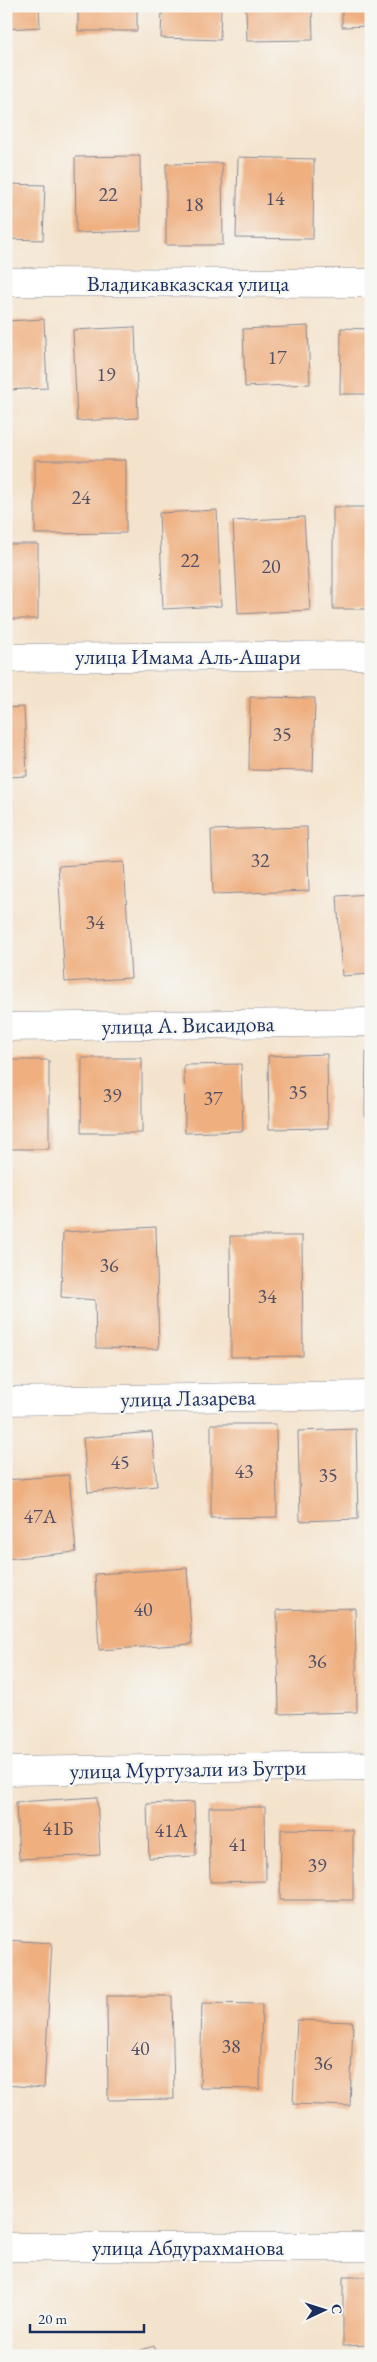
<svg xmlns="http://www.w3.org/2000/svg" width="377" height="2362" font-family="'EB Garamond',serif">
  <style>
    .building { fill: #efaf7f }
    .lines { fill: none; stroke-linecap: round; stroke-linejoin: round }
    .minor-casing { stroke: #888995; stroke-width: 29 }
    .minor { stroke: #fff; stroke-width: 28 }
    .labels { text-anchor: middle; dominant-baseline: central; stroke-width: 4.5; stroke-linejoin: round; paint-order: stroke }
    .number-label { font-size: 20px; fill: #504f66 }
    .street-label { font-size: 22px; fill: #1b2f5e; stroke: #f6f6f2 }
  </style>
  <rect width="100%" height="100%" fill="#f6f6f2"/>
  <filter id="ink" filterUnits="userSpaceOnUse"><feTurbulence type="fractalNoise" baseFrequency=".02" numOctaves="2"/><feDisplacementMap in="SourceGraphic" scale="10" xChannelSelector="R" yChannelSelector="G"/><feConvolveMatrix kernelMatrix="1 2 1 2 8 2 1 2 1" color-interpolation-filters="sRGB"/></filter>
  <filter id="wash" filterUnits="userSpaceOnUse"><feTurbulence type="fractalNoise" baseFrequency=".0096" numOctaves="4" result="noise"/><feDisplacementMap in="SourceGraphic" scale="20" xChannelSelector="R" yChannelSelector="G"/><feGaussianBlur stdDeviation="1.12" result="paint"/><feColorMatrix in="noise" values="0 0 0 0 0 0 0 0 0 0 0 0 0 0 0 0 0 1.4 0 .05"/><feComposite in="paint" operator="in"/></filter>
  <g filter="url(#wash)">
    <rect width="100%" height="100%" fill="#f4e3cc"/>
    <g id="blocks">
      <path class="building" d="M 6,6 L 39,6 L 40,27 L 6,29 Z
        M 78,6 L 137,6 L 137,31 L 78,31 Z
        M 162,6 L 221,6 L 220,40 L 161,38 Z
        M 246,6 L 312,6 L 313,40 L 247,41 Z
        M 342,6 L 371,6 L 371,26 L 342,27 Z
        M 140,156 L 141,231 L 76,233 L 75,157 Z
        M 238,157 L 314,159 L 313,239 L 236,238 Z
        M 222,163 L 223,245 L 166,245 L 166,164 Z
        M 6,184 L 45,185 L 43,240 L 6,239 Z
        M 44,319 L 47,388 L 6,390 L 6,321 Z
        M 308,326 L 310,384 L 245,387 L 243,329 Z
        M 135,327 L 138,418 L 77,421 L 73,330 Z
        M 341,328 L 371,329 L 371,394 L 340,394 Z
        M 35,460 L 126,460 L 126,533 L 35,534 Z
        M 333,507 L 371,507 L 371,609 L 333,609 Z
        M 217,510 L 221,606 L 163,609 L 159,513 Z
        M 304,517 L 310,610 L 238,614 L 233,521 Z
        M 6,544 L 38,544 L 38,619 L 6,619 Z
        M 250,697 L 315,698 L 313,771 L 249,770 Z
        M 24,707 L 27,776 L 6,777 L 6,708 Z
        M 307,827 L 309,891 L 213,894 L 211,830 Z
        M 124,862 L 131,978 L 65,982 L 58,866 Z
        M 371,894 L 371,974 L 342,976 L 337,896 Z
        M 366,1051 L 371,1051 L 371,1117 L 365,1116 Z
        M 327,1054 L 328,1128 L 269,1129 L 268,1056 Z
        M 82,1058 L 142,1058 L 142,1133 L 81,1133 Z
        M 6,1060 L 49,1060 L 49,1149 L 6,1149 Z
        M 241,1064 L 243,1131 L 185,1133 L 184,1065 Z
        M 156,1227 L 159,1349 L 96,1348 L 95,1300 L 61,1297 L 63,1232 Z
        M 230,1236 L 302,1236 L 303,1356 L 231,1357 Z
        M 211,1424 L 276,1424 L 277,1517 L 211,1518 Z
        M 356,1429 L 358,1519 L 300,1521 L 298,1431 Z
        M 152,1432 L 157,1486 L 88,1492 L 83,1438 Z
        M 69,1475 L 76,1552 L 6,1559 L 6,1480 Z
        M 187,1568 L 192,1644 L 99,1650 L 95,1574 Z
        M 355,1608 L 357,1712 L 279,1714 L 277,1610 Z
        M 97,1797 L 100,1855 L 19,1859 L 16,1802 Z
        M 194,1802 L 196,1856 L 149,1858 L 147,1804 Z
        M 209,1807 L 265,1807 L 266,1881 L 210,1882 Z
        M 281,1829 L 353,1830 L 353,1900 L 280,1900 Z
        M 6,1940 L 52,1943 L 44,2088 L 6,2085 Z
        M 107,1996 L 172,1996 L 174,2099 L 108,2100 Z
        M 202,2003 L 262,2004 L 260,2089 L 200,2088 Z
        M 297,2020 L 353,2022 L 350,2106 L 293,2104 Z
        M 343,2277 L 371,2277 L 371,2345 L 343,2346 Z
        M 154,2346 L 157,2356 L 125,2356 L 125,2355 Z"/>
    </g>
  </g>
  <g filter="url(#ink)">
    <use href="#blocks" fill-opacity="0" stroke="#888995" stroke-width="1"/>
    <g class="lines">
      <g class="minor-casing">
        <path id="minor" d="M 6,282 L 371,283
          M 6,658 L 371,655
          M 6,1027 L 371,1022
          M 6,1401 L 371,1395
          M 6,1771 L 371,1766
          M 6,2247 L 371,2247"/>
      </g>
      <use href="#minor" class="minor"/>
    </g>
  </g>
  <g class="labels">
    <g class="number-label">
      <text x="108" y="194">22</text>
      <text x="275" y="198">14</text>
      <text x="194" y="204">18</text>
      <text x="277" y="357">17</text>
      <text x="106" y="374">19</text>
      <text x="81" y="497">24</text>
      <text x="190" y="560">22</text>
      <text x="271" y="566">20</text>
      <text x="282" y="734">35</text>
      <text x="260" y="860">32</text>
      <text x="95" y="922">34</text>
      <text x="298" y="1092">35</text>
      <text x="112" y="1095">39</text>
      <text x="213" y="1098">37</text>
      <text x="109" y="1265">36</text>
      <text x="267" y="1296">34</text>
      <text x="120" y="1462">45</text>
      <text x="244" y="1471">43</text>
      <text x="328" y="1475">35</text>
      <text x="40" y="1516">47А</text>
      <text x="143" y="1609">40</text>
      <text x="317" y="1661">36</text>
      <text x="58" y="1828">41Б</text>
      <text x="171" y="1830">41А</text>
      <text x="238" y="1844">41</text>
      <text x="317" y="1865">39</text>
      <text x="231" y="2046">38</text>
      <text x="140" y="2048">40</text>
      <text x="323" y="2063">36</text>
    </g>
    <g class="street-label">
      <text x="188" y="283">Владикавказская улица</text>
      <text x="188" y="656">улица Имама Аль-Ашари</text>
      <text transform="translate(188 1025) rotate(-1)">улица А. Висаидова</text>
      <text transform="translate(188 1398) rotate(-1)">улица Лазарева</text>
      <text transform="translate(188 1769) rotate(-1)">улица Муртузали из Бутри</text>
      <text x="188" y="2247">улица Абдурахманова</text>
    </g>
  </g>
  <rect width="377" height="2362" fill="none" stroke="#f6f6f2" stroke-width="25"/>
  <g transform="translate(324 2310) rotate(86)" stroke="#f6f6f2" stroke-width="4" paint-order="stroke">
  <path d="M0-4L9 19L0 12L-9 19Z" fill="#1b2f5e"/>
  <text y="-8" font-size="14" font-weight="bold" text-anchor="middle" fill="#1b2f5e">С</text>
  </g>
  <path d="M30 2324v8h114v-8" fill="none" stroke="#1b2f5e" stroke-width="2.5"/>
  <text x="38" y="2324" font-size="15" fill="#1b2f5e" stroke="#f6f6f2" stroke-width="4" paint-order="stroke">20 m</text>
</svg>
